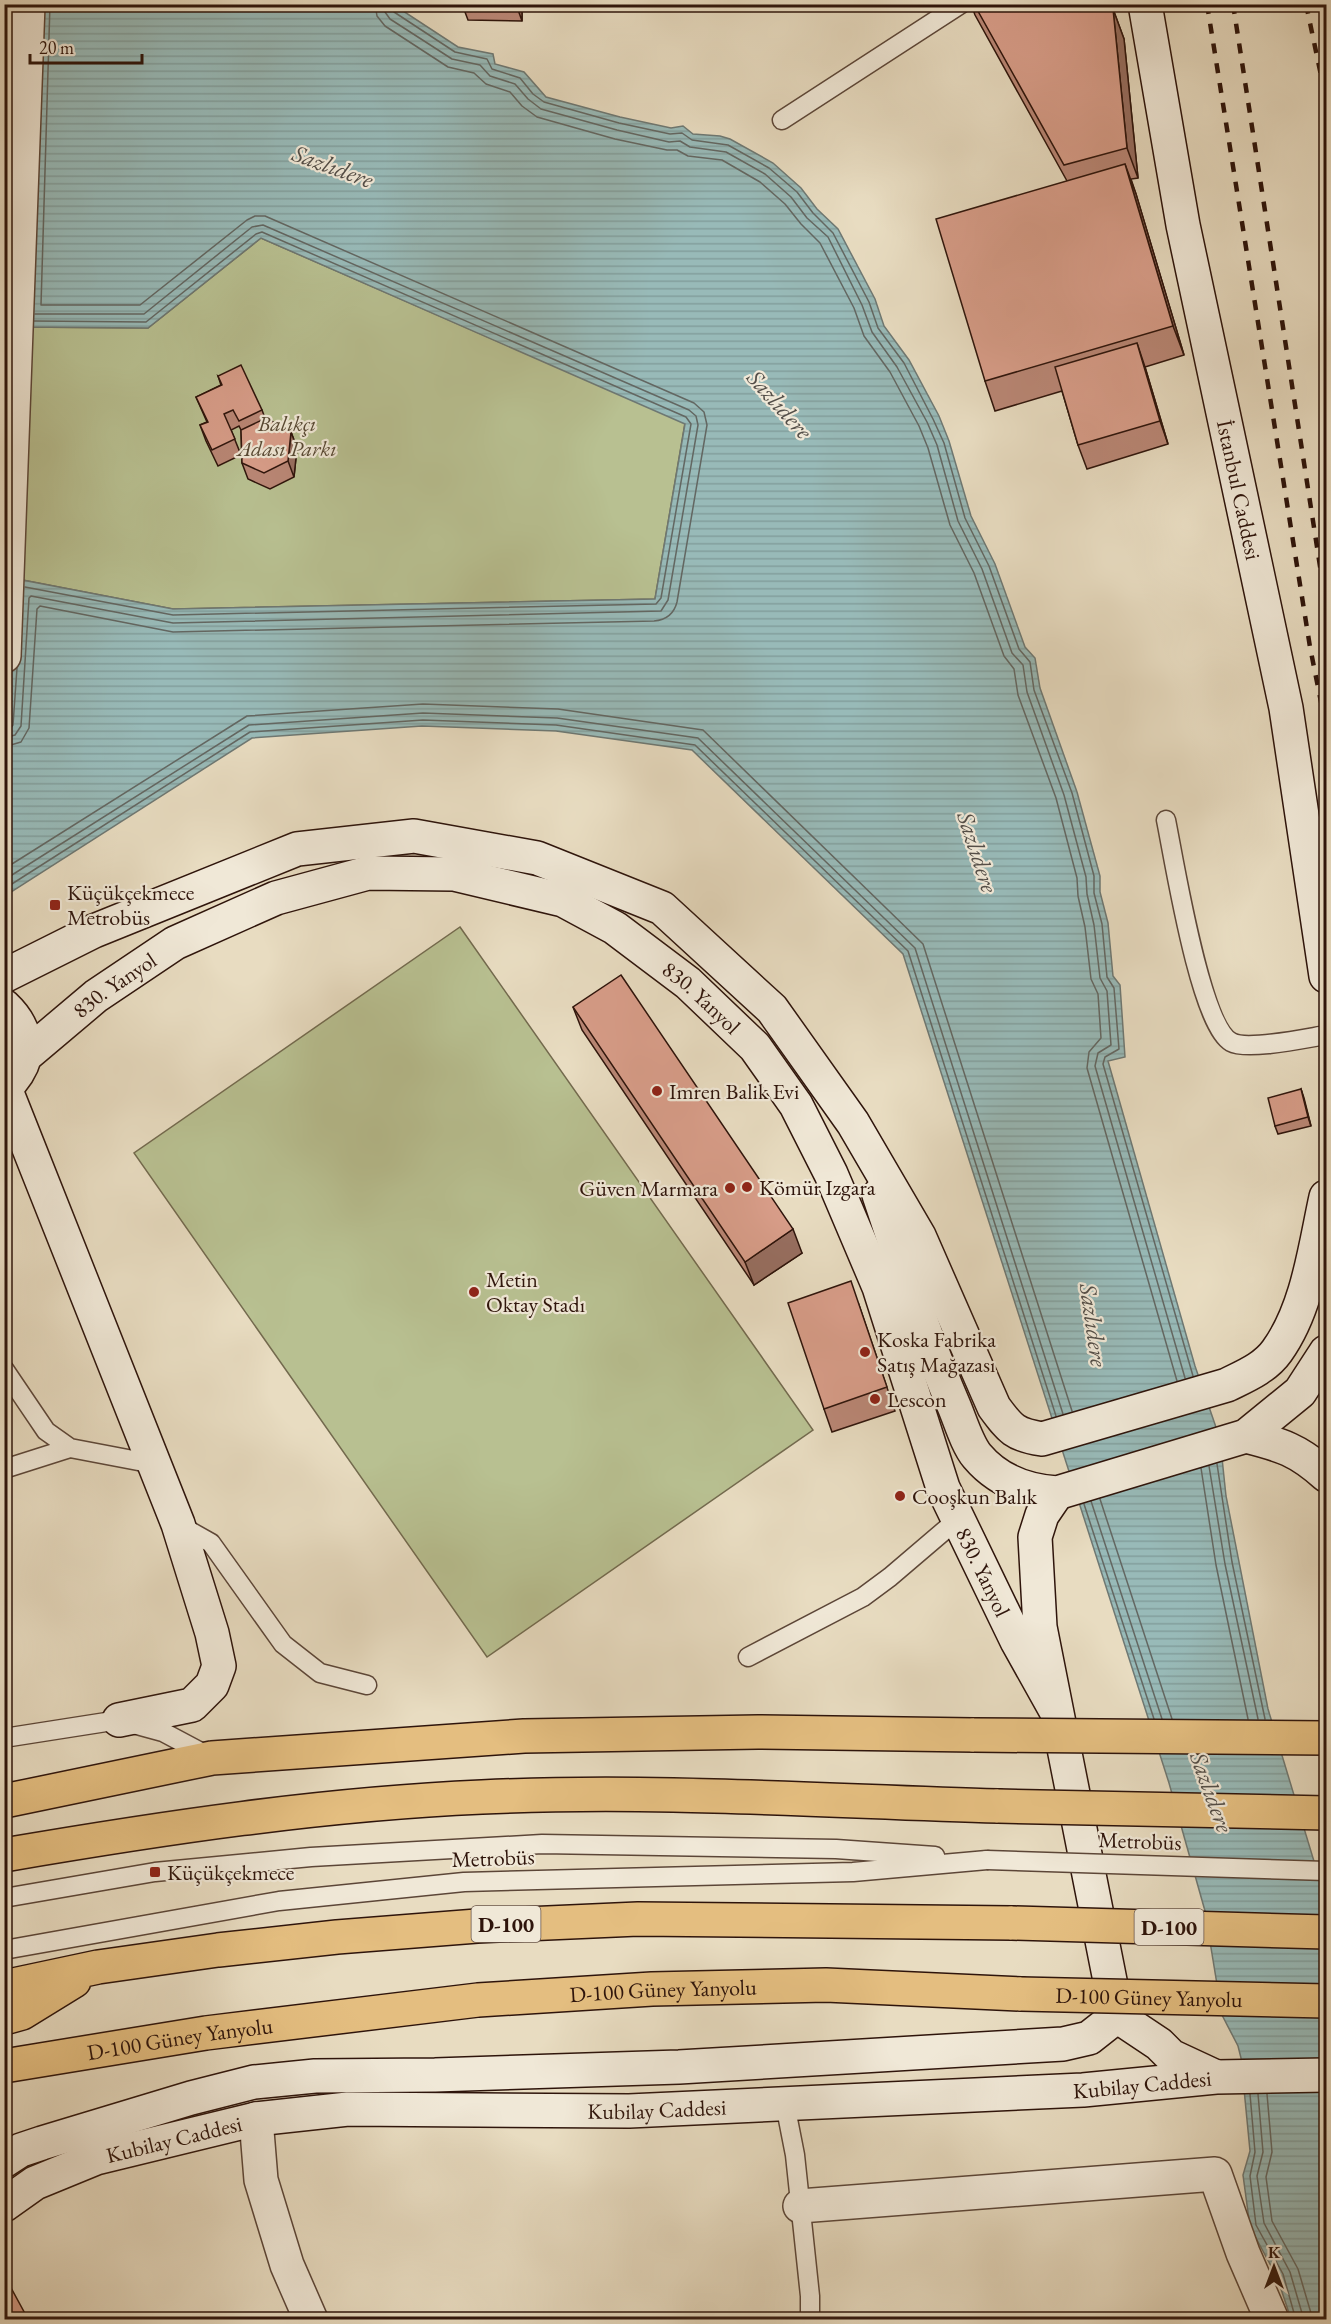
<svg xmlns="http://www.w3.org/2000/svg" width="1331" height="2324" font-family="'EB Garamond',serif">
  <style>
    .green { fill: #b8c091; stroke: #736a4e; stroke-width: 1.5 }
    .water { fill: url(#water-rules); stroke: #6e7873; stroke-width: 1.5 }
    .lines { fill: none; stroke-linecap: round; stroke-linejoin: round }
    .shore { stroke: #636762; stroke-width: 1.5 }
    .lane-casing { stroke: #5c4638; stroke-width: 21 }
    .street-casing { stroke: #5c4638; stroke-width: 36 }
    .secondary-casing { stroke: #2e140b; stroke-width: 36 }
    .primary-casing { stroke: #2e140b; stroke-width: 36 }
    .highway-casing { stroke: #2e140b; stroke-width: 36 }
    .lane { stroke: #f0e8d7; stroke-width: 18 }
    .street { stroke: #f0e8d7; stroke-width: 33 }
    .secondary { stroke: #f0e8d7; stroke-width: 33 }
    .primary { stroke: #e4be80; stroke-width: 33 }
    .highway { stroke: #e4be80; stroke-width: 33 }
    .rail { stroke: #2e140b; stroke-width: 4.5; stroke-dasharray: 10 10; stroke-linecap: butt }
    .lane-bridge-casing { stroke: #5c4638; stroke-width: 21; stroke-linecap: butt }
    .primary-bridge-casing { stroke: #2e140b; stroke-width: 36; stroke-linecap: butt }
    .highway-bridge-casing { stroke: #2e140b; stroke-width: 36; stroke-linecap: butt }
    .lane-bridge { stroke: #f0e8d7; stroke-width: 18 }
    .primary-bridge { stroke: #e4be80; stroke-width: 33 }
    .highway-bridge { stroke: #e4be80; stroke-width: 33 }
    .wall { fill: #ba8776; stroke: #2e140b; stroke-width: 1.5 }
    .shaded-wall { fill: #976e60; stroke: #2e140b; stroke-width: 1.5 }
    .building { fill: #d89d89; stroke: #2e140b; stroke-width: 1.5 }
    .poi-dot { fill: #8f2418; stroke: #f0e8d7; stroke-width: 2 }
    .labels { text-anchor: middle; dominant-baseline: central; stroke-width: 4.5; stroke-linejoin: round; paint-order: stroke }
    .shield { fill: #f0e8d7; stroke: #685448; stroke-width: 1.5 }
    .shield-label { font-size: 21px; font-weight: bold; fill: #2e140b }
    .park-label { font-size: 22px; font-style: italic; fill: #574833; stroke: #f0e8d7 }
    .street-label { font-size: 22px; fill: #2e140b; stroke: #f0e8d7 }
    .poi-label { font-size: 22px; fill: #2e140b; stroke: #f0e8d7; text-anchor: start }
    .water-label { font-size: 24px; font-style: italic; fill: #534e48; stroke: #f0e8d7 }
  </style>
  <defs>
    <pattern id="water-rules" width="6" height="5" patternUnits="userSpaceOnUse" patternTransform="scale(1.5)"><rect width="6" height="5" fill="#98bab8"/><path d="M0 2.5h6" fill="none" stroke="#839f9d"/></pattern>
  </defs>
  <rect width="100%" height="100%" fill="#e8dcc1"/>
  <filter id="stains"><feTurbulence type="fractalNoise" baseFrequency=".00333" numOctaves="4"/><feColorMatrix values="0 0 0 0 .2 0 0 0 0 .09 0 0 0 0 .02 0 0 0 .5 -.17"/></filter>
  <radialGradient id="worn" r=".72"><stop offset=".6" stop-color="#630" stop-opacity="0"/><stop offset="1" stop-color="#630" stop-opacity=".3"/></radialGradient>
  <path class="green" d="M 261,238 L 685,423 L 655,599 L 173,609 L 17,579 L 16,327 L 148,328 Z
    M 460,927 L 813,1430 L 487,1657 L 134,1153 Z"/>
  <path class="water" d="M 28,5 L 394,5 L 458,47 L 493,54 L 495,64 L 524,72 L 546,97 L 620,117 L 671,128 L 683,126 L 693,134 L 720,136 L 730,139 L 773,163 L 801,188 L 817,209 L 838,229 L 875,299 L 884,326 L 909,360 L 939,416 L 949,441 L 971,516 L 995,564 L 1025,647 L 1035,658 L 1040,688 L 1077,792 L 1100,876 L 1100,892 L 1108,923 L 1113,976 L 1120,985 L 1125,1057 L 1108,1061 L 1195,1366 L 1220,1439 L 1226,1496 L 1268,1709 L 1326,1901 L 1326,2319 L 1291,2319 L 1277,2277 L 1250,2227 L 1243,2175 L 1250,2151 L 1241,2058 L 1238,2046 L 1222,2015 L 1205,1911 L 1169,1783 L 903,954 L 692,750 L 556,731 L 422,726 L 252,738 L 5,896 L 5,770 L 17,579 L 173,609 L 655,599 L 685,424 L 261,238 L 148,328 L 16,327 Z"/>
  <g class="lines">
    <path class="shore" d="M 375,4 L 377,16 L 385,26 L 448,67 L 474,73 L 486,84 L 510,92 L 522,106 L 537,117 L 615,139 L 667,150 L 677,150 L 688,156 L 722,160 L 760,182 L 785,204 L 801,224 L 820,243 L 854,308 L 864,336 L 890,372 L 919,426 L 928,448 L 950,525 L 974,573 L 1004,656 L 1014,669 L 1018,695 L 1056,798 L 1077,878 L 1078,896 L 1085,927 L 1091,979 L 1098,994 L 1101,1038 L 1089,1052 L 1087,1068 L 1177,1381
      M 384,4 L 385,12 L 390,19 L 452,59 L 480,65 L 490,76 L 515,84 L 528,99 L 541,109 L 617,130 L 669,142 L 680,141 L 690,147 L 726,152 L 765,174 L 791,197 L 807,218 L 828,237 L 862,305 L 872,332 L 897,367 L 927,422 L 937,445 L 958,521 L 982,569 L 1012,653 L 1023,665 L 1027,692 L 1064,795 L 1086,877 L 1087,894 L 1094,925 L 1100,978 L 1107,991 L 1111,1045 L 1098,1053 L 1095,1066 L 1185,1378
      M 391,4 L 394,12 L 455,52 L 487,59 L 492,69 L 520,78 L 533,94 L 544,102 L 619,123 L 670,134 L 682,133 L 692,140 L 728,145 L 769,168 L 797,192 L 813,213 L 833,233 L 869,302 L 878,328 L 904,363 L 933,419 L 944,443 L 965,518 L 989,566 L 1019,649 L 1030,662 L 1034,690 L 1072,793 L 1094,876 L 1094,893 L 1102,924 L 1107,977 L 1114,988 L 1119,1049 L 1105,1057 L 1103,1064 L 1193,1376
      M 25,587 L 173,615 L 656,604 L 661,598 L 691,424 L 686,417 L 262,232 L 256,234 L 146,322 L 34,321
      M 4,730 L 10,729 L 13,725 L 17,668
      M 4,738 L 15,735 L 21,726 L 29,598 L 31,596 L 173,623 L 661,611 L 668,600 L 698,425 L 696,416 L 689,410 L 263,225 L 252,227 L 144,314 L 35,314
      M 4,747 L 21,742 L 29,728 L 37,609 L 40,606 L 173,632 L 654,621 C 666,620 674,614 677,602 L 707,425 L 704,412 L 694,403 L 265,216 L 255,216 L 247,220 L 140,305 L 41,305 L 50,4
      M 4,869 L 247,716 L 423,704 L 558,709 L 703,730 L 923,944 L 1072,1411
      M 4,880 L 249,725 L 423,713 L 557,718 L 698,738 L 915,948 L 1063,1414
      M 4,889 L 250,732 L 423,720 L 556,725 L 695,745 L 908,951 L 1056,1416
      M 1217,1464 L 1232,1562 L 1265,1719
      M 1209,1466 L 1225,1564 L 1258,1719
      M 1201,1468 L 1216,1565 L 1248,1719
      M 1100,1499 L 1172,1719
      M 1091,1501 L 1162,1719
      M 1084,1504 L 1154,1719
      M 1250,2094 L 1255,2152 L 1250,2176 L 1256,2225 L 1283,2274 L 1296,2320
      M 1258,2094 L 1263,2152 L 1257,2176 L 1264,2223 L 1290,2272 L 1304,2320
      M 1267,2094 L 1272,2152 L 1266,2177 L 1272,2221 L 1298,2269 L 1313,2320"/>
    <g class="lane-casing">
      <path id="lane" d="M 782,120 L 961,4
        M 1166,820 C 1174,859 1200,1025 1231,1042 C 1247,1051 1307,1038 1326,1035
        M 4,1369 L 46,1431 L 70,1448 L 154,1464
        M 4,1469 L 70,1448
        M 179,1525 L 211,1543 L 283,1644 L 320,1673 L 367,1685
        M 748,1657 L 863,1597 L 890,1577 L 958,1519
        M 4,1738 L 119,1720 L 163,1732 L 210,1757
        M 4,1898 L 155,1872 L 311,1857 L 542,1844 L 836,1849 L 935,1856
        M 4,1950 L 279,1901 L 464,1882 L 853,1872 L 987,1860
        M 785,2104 L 795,2155 L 810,2296 L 810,2320"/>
    </g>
    <g class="street-casing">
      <path id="street" d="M 4,656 L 28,4
        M 256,2119 L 261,2180 L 287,2265 L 311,2320
        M 800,2206 L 1215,2174 L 1243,2253 L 1272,2320"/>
    </g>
    <g class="secondary-casing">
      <g id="secondary">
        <path id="s1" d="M 1145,4 L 1183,225 L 1286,708 L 1326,976"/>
        <path d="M 4,976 L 94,931 L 297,849 L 414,836 L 537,858 L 662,908 L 772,1009 L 853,1123 L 919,1236 L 994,1407 C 1010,1429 1015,1435 1042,1439 L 1227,1385 C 1245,1376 1265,1368 1277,1351 C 1308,1308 1315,1247 1326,1197"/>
        <path d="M 4,1006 C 19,1020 27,1035 25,1056"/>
        <path d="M 5,1088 L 178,1524 L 212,1633 L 219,1666 L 212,1685 L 192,1705 L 119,1720"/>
        <path id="s2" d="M 4,1089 C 15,1079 21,1070 25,1056 L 96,996 L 175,943 L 276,898 L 368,873 L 454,874 L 563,900 L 615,928 L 688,983 L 755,1047 L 796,1105 L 831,1174 L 879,1287 L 943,1488 L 1017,1641 L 1055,1709"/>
        <path d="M 879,1195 C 903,1266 924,1337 954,1406 C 960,1420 967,1444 977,1456 C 998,1481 1026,1491 1057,1493 L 1246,1436 L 1300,1392 L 1326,1352"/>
        <path d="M 1246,1436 C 1282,1445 1298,1450 1326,1475"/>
        <path d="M 1057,1493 L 1042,1515 L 1035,1537 L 1040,1627 L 1117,2016 L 1159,2044 L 1171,2056 L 1214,2076"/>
        <path d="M 4,2161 L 21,2150 L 42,2143 L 191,2098 L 254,2082 L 315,2076 L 435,2075 L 679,2067 L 1063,2044 L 1089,2038 L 1117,2016"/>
        <path id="s3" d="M 4,2205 L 35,2183 L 96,2158 L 256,2119 L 348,2109 L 629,2111 L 1083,2090 L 1216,2077 L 1326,2075"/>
      </g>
    </g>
    <g class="primary-casing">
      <g id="primary">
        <path d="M 4,1801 L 212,1758 L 524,1736 L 758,1732 L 974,1735"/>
        <path id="s4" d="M 4,2066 L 206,2033 L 478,2000 L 652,1989 L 826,1985 L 1021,1994"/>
      </g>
    </g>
    <g class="highway-casing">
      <path id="highway" d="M 4,1855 C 162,1828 322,1804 482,1797 C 654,1789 826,1801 998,1806
        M 4,1987 L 98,1967 L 218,1950 L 337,1937 L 477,1926 L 638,1919 L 1012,1923
        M 4,2018 L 22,2013 L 74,1981"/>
    </g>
    <use href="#lane" class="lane"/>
    <use href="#street" class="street"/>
    <use href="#secondary" class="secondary"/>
    <use href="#primary" class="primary"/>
    <use href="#highway" class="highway"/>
    <path class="rail" d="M 1207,4 L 1310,647 L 1326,727
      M 1233,4 L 1326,605
      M 1306,4 L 1326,99"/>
    <g class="lane-bridge-casing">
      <path id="lane-bridge" d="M 987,1860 L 1326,1871"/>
    </g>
    <g class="primary-bridge-casing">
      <g id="primary-bridge">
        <path d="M 974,1735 L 1326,1738"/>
        <path id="s5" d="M 1021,1994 L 1326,2001"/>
      </g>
    </g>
    <g class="highway-bridge-casing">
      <path id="highway-bridge" d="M 998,1806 L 1326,1813
        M 1012,1923 L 1326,1932"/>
    </g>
    <use href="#lane-bridge" class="lane-bridge"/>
    <use href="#primary-bridge" class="primary-bridge"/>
    <use href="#highway-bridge" class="highway-bridge"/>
  </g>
  <path class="wall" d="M 462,4 L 522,4 L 522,21 L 468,20 Z
    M 971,4 L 1111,4 L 1113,9 L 1124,39 L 1138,178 L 1131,179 L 1136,194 L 1184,355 L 1145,367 L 1168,444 L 1087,469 L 1078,445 L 1062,391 L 995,411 L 985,381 L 1067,181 L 975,15 Z
    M 218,376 L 262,410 L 265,418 L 291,432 L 297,448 L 294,477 L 270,489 L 248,479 L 242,463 L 241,430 L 239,426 L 231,430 L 241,455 L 218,466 L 206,441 L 200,425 L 207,422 L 196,397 L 221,385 Z
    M 573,1007 L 802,1253 L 754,1285 L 582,1030 Z
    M 1301,1089 L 1311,1126 L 1278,1134 L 1275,1126 Z
    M 859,1305 L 895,1411 L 832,1432 L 824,1409 Z"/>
  <path class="shaded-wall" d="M 516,4 L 522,4 L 522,21 Z
    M 1113,9 L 1124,39 L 1138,178 L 1127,148 Z
    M 1125,164 L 1136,194 L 1184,355 L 1173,326 Z
    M 1137,343 L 1145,367 L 1168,444 L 1160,421 Z
    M 291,432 L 297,448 L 294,477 L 288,461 Z
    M 1301,1089 L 1304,1098 L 1311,1126 L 1308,1117 Z
    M 793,1229 L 802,1253 L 754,1285 L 745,1262 Z"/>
  <path class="building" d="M 974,4 L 1111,4 L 1113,9 L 1127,148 L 1064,165 Z
    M 1125,164 L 1173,326 L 985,381 L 936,219 Z
    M 1137,343 L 1160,421 L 1078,445 L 1055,367 Z
    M 241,365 L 262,410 L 239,421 L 233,410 L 224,414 L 235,439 L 212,450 L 200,425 L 208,422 L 196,397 L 222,385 L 218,376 Z
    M 266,418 L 291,432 L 288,461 L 264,473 L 242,463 L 241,430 Z
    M 621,975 L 793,1229 L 745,1262 L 573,1007 Z
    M 1301,1089 L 1308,1117 L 1275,1126 L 1268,1098 Z
    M 851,1281 L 887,1387 L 824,1409 L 788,1303 Z
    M 4,2275 L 28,2319 L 4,2319 Z"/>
  <g class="poi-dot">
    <rect x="49" y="899" width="12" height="12" rx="3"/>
    <circle cx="657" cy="1091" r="6"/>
    <circle cx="747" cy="1187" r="6"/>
    <circle cx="730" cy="1188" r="6"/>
    <circle cx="474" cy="1292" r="6"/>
    <circle cx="865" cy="1352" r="6"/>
    <circle cx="875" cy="1399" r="6"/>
    <circle cx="900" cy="1496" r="6"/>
    <rect x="149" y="1866" width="12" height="12" rx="3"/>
  </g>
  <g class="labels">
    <g class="shield">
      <rect x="471.5" y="1906" width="69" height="36" rx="4.5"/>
      <rect x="1134.5" y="1909" width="69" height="36" rx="4.5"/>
    </g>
    <g class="shield-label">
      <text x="506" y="1924">D-100</text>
      <text x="1169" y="1927">D-100</text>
    </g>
    <g class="park-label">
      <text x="287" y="423">Balıkçı<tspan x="287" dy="25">Adası Parkı</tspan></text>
    </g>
    <g class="street-label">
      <text stroke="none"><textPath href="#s1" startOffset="495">İstanbul Caddesi</textPath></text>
      <text stroke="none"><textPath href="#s2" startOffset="154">830. Yanyol</textPath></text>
      <text stroke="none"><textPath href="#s2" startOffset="802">830. Yanyol</textPath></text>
      <text stroke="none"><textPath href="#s2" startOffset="1450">830. Yanyol</textPath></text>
      <text transform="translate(1140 1841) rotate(2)">Metrobüs</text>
      <text transform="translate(493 1858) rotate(-2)">Metrobüs</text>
      <text stroke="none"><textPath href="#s4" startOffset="664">D-100 Güney Yanyolu</textPath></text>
      <text stroke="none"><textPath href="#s5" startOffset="128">D-100 Güney Yanyolu</textPath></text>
      <text stroke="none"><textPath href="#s4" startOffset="178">D-100 Güney Yanyolu</textPath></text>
      <text stroke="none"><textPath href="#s3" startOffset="1156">Kubilay Caddesi</textPath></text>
      <text stroke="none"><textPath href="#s3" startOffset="670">Kubilay Caddesi</textPath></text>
      <text stroke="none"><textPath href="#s3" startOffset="184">Kubilay Caddesi</textPath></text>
    </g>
    <g class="poi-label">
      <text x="67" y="892">Küçükçekmece<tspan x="67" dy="25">Metrobüs</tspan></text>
      <text x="669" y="1091">Imren Balik Evi</text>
      <text x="759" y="1187">Kömür Izgara</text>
      <text x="718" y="1188" text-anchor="end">Güven Marmara</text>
      <text x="486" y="1279">Metin<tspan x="486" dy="25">Oktay Stadı</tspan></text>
      <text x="877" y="1339">Koska Fabrika<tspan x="877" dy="25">Satış Mağazası</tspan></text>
      <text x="887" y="1399">Lescon</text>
      <text x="912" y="1496">Cooşkun Balık</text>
      <text x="167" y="1872">Küçükçekmece</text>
    </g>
    <g class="water-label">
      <text transform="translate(333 166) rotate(20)">Sazlıdere</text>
      <text transform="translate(780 404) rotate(48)">Sazlıdere</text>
      <text transform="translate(978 852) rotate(72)">Sazlıdere</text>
      <text transform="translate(1094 1325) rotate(82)">Sazlıdere</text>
      <text transform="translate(1212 1792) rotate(70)">Sazlıdere</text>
    </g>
  </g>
  <rect width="1331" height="2324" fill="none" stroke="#e8dcc1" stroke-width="24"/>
  <rect x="6" y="6" width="1319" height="2312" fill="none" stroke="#2e140b" stroke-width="3"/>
  <rect x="12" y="12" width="1307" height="2300" fill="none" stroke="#2e140b" stroke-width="1.5"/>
  <g transform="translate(1274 2267)" stroke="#f0e8d7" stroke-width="4.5" paint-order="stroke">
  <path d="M0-4.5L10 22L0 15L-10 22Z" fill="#2e140b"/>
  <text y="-9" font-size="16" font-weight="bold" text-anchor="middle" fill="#2e140b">K</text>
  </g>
  <path d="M30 54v9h112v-9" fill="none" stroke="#2e140b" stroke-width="3"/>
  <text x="39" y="54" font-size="18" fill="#2e140b" stroke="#f0e8d7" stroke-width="4.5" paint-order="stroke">20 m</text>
  <rect width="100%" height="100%" filter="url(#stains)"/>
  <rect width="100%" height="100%" fill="url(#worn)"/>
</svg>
